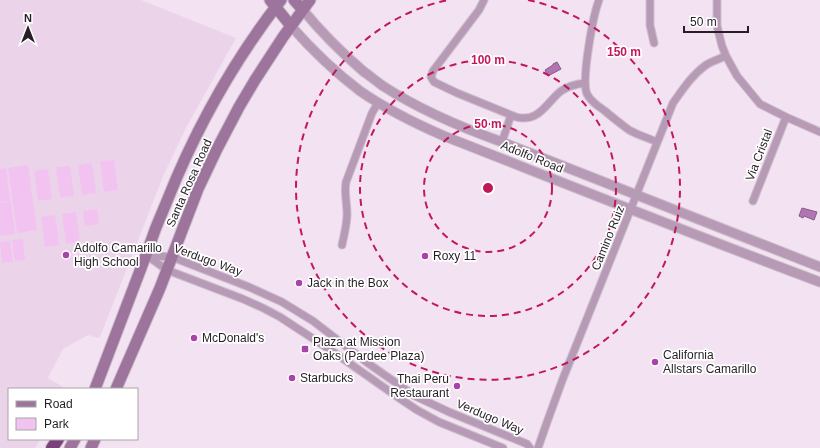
<svg xmlns="http://www.w3.org/2000/svg" width="820" height="448" font-family="Helvetica,sans-serif">
  <style>
    .built { fill: #ebd4ea }
    .green { fill: #f2c3f1 }
    .water { fill: #b175b1; stroke: #875b87 }
    .lines { fill: none; stroke-linecap: round; stroke-linejoin: round }
    .minor-casing { stroke: #cebfcd; stroke-width: 9 }
    .tertiary-casing { stroke: #cebfcd; stroke-width: 11 }
    .secondary-casing { stroke: #cebfcd; stroke-width: 13 }
    .motorway-casing { stroke: #cebfcd; stroke-width: 14 }
    .minor { stroke: #b79bb6; stroke-width: 7 }
    .tertiary { stroke: #b79bb6; stroke-width: 9 }
    .secondary { stroke: #9d759c; stroke-width: 11 }
    .motorway { stroke: #7a417a; stroke-width: 12 }
    .ring { fill: none; stroke: #c2185b; stroke-width: 2; stroke-dasharray: 7 5 }
    .poi-dot { fill: #a844a9; stroke: #fff; stroke-width: 1.5 }
    .labels { text-anchor: middle; dominant-baseline: central; stroke-width: 3.5; stroke-linejoin: round; paint-order: stroke }
    .street-label { font-size: 12px; fill: #251f25; stroke: #fff }
    .poi-label { font-size: 12px; fill: #251f25; stroke: #fff; text-anchor: start }
    .centre { fill: #c2185b; stroke: #fff; stroke-width: 2 }
    .ring-label { font-size: 12px; text-anchor: middle; font-weight: bold; fill: #c2185b; stroke: #fff; stroke-width: 3.5; stroke-linejoin: round; paint-order: stroke }
  </style>
  <rect width="100%" height="100%" fill="#f3e2f2"/>
  <path class="built" d="M 0,0 L 141,0 L 236,38 L 187,126 L 164,174 L 100,337 L 98,338 L 88,335 L 63,349 L 48,378 L 63,387 L 64,389 L 9,389 L 9,439 L 41,439 L 35,448 L 0,448 Z"/>
  <path class="green" d="M 114,160 L 118,190 L 104,192 L 100,161 Z
    M 92,163 L 96,193 L 82,195 L 78,165 Z
    M 28,165 L 37,230 L 17,233 L 8,168 Z
    M 70,166 L 74,196 L 60,197 L 56,167 Z
    M 6,168 L 10,201 L 0,202 L 0,169 Z
    M 48,169 L 52,199 L 38,201 L 34,171 Z
    M 11,201 L 15,234 L 0,236 L 0,203 Z
    M 97,209 L 99,224 L 85,226 L 83,211 Z
    M 76,212 L 80,242 L 66,244 L 62,214 Z
    M 55,215 L 59,245 L 45,247 L 41,217 Z
    M 23,239 L 25,260 L 15,261 L 12,240 Z
    M 10,241 L 13,262 L 2,263 L 0,242 Z"/>
  <path class="water" d="M 557,62 L 561,69 L 548,76 L 545,70 L 553,65 L 553,64 Z
    M 802,208 L 817,212 L 814,220 L 804,216 L 803,218 L 799,216 Z"/>
  <g class="lines">
    <g class="minor-casing">
      <path id="minor" d="M 484,0 L 479,10 L 433,71 L 431,77 L 434,82 L 457,93 L 516,117 C 539,123 546,103 561,91 C 568,86 577,84 585,83
        M 599,0 C 593,16 581,80 587,94 C 591,102 598,106 605,111 C 613,118 621,124 629,130 C 638,135 648,138 657,142
        M 650,0 L 650,25 L 654,43
        M 717,0 L 717,26 L 722,46 L 726,56 L 737,76 L 760,104 L 786,117 L 820,132
        M 502,142 L 511,115
        M 753,201 L 786,117
        M 342,245 C 344,235 347,225 347,214 C 347,203 344,193 346,182 L 372,113 L 378,103
        M 146,255 L 172,257 L 249,287 L 282,302 L 313,321 L 369,364 L 415,396 L 449,412 L 527,444 L 530,448
        M 146,255 L 167,270 L 243,299 L 263,308 L 280,317 L 332,351 L 399,398 L 417,410 L 439,422 L 503,448
        M 538,448 L 546,425 L 562,381 L 673,103 C 683,89 692,75 706,65 C 712,61 719,59 726,56"/>
    </g>
    <g class="tertiary-casing">
      <path id="tertiary" d="M 303,10 C 321,32 341,52 363,71 C 370,76 376,81 383,86 C 420,110 460,127 502,142 L 820,267
        M 291,26 C 312,50 335,72 360,91 C 386,109 414,123 444,136 C 569,185 694,235 820,282"/>
    </g>
    <g class="secondary-casing">
      <path id="secondary" d="M 270,0 L 291,26
        M 294,0 L 303,10
        M 95,389 L 146,255 C 152,237 159,219 167,201 C 196,128 233,62 281,0
        M 116,389 L 160,288 L 198,189 L 217,149 L 239,107 L 255,80 L 283,37 L 310,0
        M 70,448 L 75,439
        M 91,448 L 95,439"/>
    </g>
    <g class="motorway-casing">
      <path id="motorway" d="M 52,448 L 58,439"/>
    </g>
    <use href="#minor" class="minor"/>
    <use href="#tertiary" class="tertiary"/>
    <use href="#secondary" class="secondary"/>
    <use href="#motorway" class="motorway"/>
  </g>
  <g class="ring">
    <circle cx="488" cy="188" r="64"/>
    <circle cx="488" cy="188" r="128"/>
    <path d="M528 0A192 192 0 1 1 448 0"/>
  </g>
  <g class="poi-dot">
    <circle cx="66" cy="255" r="4"/>
    <circle cx="425" cy="256" r="4"/>
    <circle cx="299" cy="283" r="4"/>
    <circle cx="194" cy="338" r="4"/>
    <rect x="301" y="345" width="8" height="8" rx="2"/>
    <circle cx="655" cy="362" r="4"/>
    <circle cx="292" cy="378" r="4"/>
    <circle cx="457" cy="386" r="4"/>
  </g>
  <g class="labels">
    <g class="street-label">
      <text transform="translate(759 155) rotate(-69)">Via Cristal</text>
      <text transform="translate(532 157) rotate(22)">Adolfo Road</text>
      <text transform="translate(189 183) rotate(-66)">Santa Rosa Road</text>
      <text transform="translate(608 238) rotate(-68)">Camino Ruiz</text>
      <text transform="translate(208 260) rotate(20)">Verdugo Way</text>
      <text transform="translate(490 417) rotate(23)">Verdugo Way</text>
    </g>
    <g class="poi-label">
      <text x="74" y="248">Adolfo Camarillo<tspan x="74" dy="14">High School</tspan></text>
      <text x="433" y="256">Roxy 11</text>
      <text x="307" y="283">Jack in the Box</text>
      <text x="202" y="338">McDonald's</text>
      <text x="313" y="342">Plaza at Mission<tspan x="313" dy="14">Oaks (Pardee Plaza)</tspan></text>
      <text x="663" y="355">California<tspan x="663" dy="14">Allstars Camarillo</tspan></text>
      <text x="300" y="378">Starbucks</text>
      <text x="449" y="379" text-anchor="end">Thai Peru<tspan x="449" dy="14">Restaurant</tspan></text>
    </g>
  </g>
  <circle cx="488" cy="188" r="6" class="centre"/>
  <g class="ring-label">
    <text x="624" y="56">150 m</text>
    <text x="488" y="64">100 m</text>
    <text x="488" y="128">50 m</text>
  </g>
  <rect x="8" y="388" width="130" height="52" fill="#ffffff" stroke="#a8a5a8"/>
  <rect x="16" y="401" width="20" height="6" fill="#9d759c" stroke="#a8a5a8"/>
  <text x="44" y="408" font-size="12" fill="#251f25">Road</text>
  <rect x="16" y="418" width="20" height="12" fill="#f2c3f1" stroke="#a8a5a8"/>
  <text x="44" y="428" font-size="12" fill="#251f25">Park</text>
  <g transform="translate(28 28)" stroke="#ffffff" stroke-width="3" paint-order="stroke">
  <path d="M0-3L7 15L0 10L-7 15Z" fill="#251f25"/>
  <text y="-6" font-size="11" font-weight="bold" text-anchor="middle" fill="#251f25">N</text>
  </g>
  <path d="M684 26v6h64v-6" fill="none" stroke="#251f25" stroke-width="2"/>
  <text x="690" y="26" font-size="12" fill="#251f25" stroke="#ffffff" stroke-width="3" paint-order="stroke">50 m</text>
</svg>
